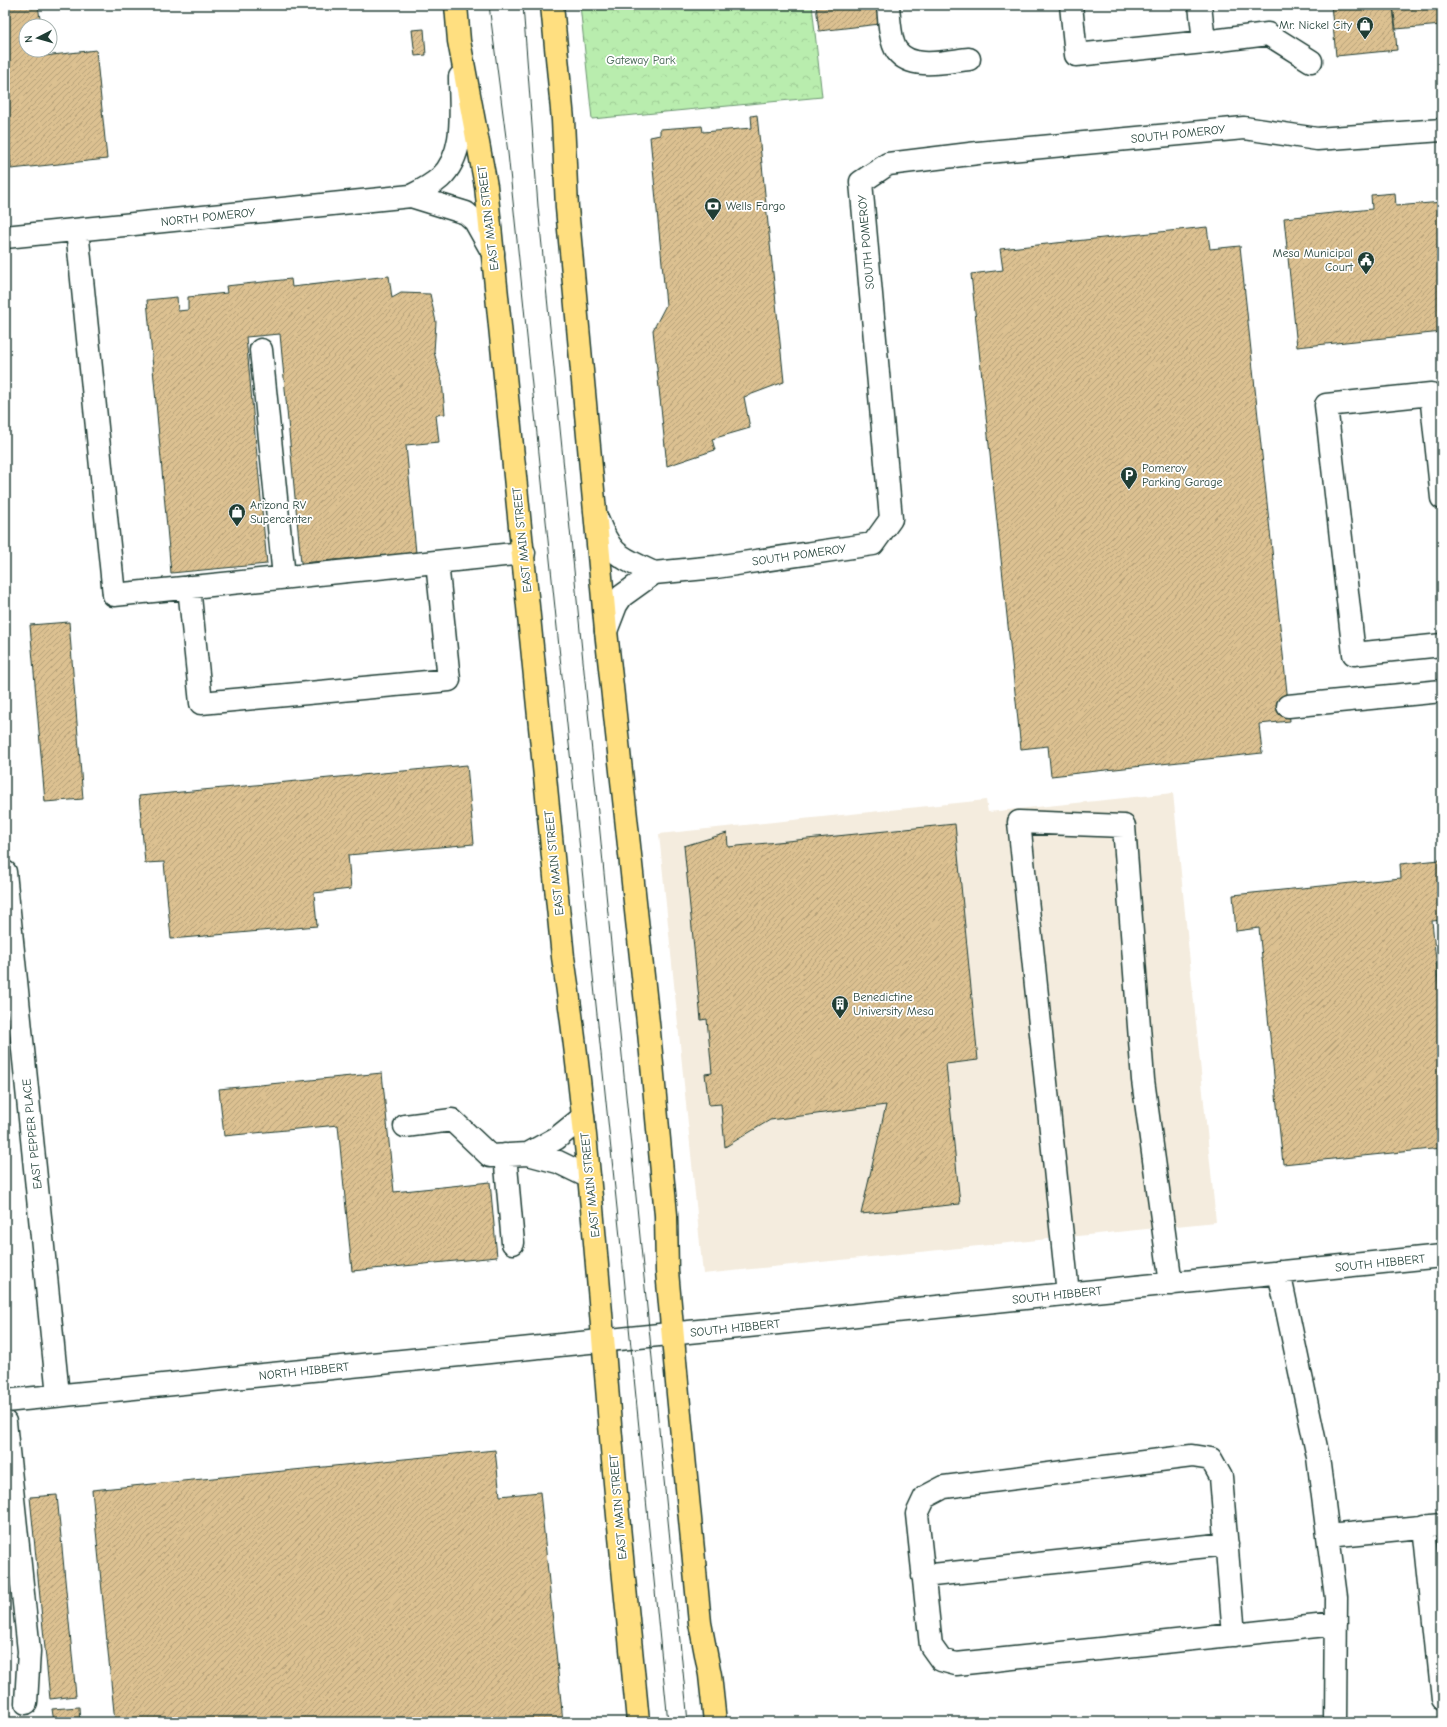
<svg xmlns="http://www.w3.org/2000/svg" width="1447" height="1727" font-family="'Comic Neue',sans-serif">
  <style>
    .built { fill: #f4ecde }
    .park { fill: url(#park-crowns); stroke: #6c9571 }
    .garden { fill: url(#garden-furrows); stroke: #6c9571 }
    .building { fill: url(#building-hatch); stroke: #1f3d34 }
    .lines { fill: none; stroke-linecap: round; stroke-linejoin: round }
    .minor-casing { stroke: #1f3d34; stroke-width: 25 }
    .major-casing { stroke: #1f3d34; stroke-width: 25 }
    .minor { stroke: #fff; stroke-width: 22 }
    .major { stroke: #ffdf80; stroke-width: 22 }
    .tram { stroke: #1f3d34; stroke-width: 1 }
    .labels { text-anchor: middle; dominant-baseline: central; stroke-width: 3.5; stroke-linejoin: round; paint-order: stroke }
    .poi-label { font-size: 12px; fill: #1f3d34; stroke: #fff; text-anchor: start }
    .park-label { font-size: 12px; fill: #3e604c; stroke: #fff }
    .street-label { font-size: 12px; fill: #1f3d34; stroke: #fff }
  </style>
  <defs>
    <pattern id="park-crowns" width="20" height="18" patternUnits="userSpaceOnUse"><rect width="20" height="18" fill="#b9edae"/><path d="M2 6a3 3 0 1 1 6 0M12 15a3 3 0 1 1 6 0" fill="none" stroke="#9fcc96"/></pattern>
    <pattern id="garden-furrows" width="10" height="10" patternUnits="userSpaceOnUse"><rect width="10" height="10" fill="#b9edae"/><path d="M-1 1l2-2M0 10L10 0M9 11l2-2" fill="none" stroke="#9fcc96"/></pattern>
    <pattern id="building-hatch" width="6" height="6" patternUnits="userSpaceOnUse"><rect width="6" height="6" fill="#dcc191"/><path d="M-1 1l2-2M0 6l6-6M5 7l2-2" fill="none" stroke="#b29e77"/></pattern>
  </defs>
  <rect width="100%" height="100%" fill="#fff"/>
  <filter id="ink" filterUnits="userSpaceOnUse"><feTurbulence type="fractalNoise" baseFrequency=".025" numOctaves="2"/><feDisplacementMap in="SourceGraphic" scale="8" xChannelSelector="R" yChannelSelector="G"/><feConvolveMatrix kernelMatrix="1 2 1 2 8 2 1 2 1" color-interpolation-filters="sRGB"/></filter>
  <g filter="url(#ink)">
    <path class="built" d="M 1173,793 L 1216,1222 L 703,1274 L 659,834 L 986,800 L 988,812 Z"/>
    <path class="park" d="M 580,5 L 812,5 L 822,97 L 592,119 Z"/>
    <path class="garden" d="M 1442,963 L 1442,1021 L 1436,964 Z"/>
    <path class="building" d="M 5,5 L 38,5 L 41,26 L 26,26 L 26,50 L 43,50 L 44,56 L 96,50 L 107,159 L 11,169 L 5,109 Z
      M 816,5 L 878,5 L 880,24 L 819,31 Z
      M 1331,5 L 1393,5 L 1397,50 L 1336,56 Z
      M 1393,5 L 1442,5 L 1442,25 L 1396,29 Z
      M 424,29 L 426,55 L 415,56 L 412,30 Z
      M 757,115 L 784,382 L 744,397 L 750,428 L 712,439 L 715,450 L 667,466 L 653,330 L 666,305 L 650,137 L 660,135 L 660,129 L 702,126 L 703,132 L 752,128 L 751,116 Z
      M 1395,193 L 1396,206 L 1442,202 L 1442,332 L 1297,347 L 1284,218 L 1372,209 L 1371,195 Z
      M 1207,227 L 1210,249 L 1240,246 L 1290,721 L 1259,724 L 1262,753 L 1051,776 L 1048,746 L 1021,749 L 971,274 L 1003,270 L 1000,249 Z
      M 389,276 L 392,298 L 401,293 L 430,294 L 436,322 L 434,352 L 442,381 L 445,414 L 436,415 L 439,442 L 406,445 L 416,553 L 301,563 L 280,334 L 246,337 L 267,564 L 171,573 L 147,300 L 177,297 L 178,311 L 188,310 L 188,297 L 227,293 L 226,286 L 291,279 L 292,287 Z
      M 69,622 L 83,799 L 45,802 L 30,625 Z
      M 467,765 L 474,844 L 348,855 L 351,889 L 314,893 L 317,926 L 171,939 L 164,862 L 145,863 L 139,796 Z
      M 955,824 L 978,1060 L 946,1064 L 960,1204 L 861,1214 L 886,1105 L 770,1120 L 725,1147 L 721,1104 L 709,1105 L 705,1074 L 712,1073 L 707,1019 L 701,1020 L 684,846 L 727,833 L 728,847 Z
      M 1440,860 L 1442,920 L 1432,921 L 1442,1021 L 1442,1148 L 1283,1164 L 1259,928 L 1236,931 L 1233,895 L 1401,878 L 1400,864 Z
      M 382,1073 L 394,1192 L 490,1182 L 497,1257 L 352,1271 L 338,1125 L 224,1136 L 219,1089 Z
      M 495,1450 L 500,1496 L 540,1492 L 563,1722 L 115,1722 L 92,1490 Z
      M 57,1495 L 76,1696 L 50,1699 L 30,1497 Z
      M 79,1707 L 80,1722 L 54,1722 L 52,1709 Z"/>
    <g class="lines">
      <g class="minor-casing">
        <path id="minor" d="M 888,5 C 889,17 890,42 897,51 C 912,71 948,61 969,59
          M 1071,5 L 1076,55 L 1204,42
          M 1200,5 L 1204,42 L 1268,34 L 1311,61
          M 411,196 L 466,213 L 475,221 L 493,253
          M 77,230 L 114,595 L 524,553
          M 5,237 L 411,196 C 421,191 431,186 440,178 C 467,153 460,109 460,77
          M 261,350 L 284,577
          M 1442,498 L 1431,394 L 1326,405 L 1354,654 L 1442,645
          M 597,519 C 612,557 619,556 654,573
          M 189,587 L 201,703 L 449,680 L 437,562
          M 606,631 L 616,605 L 622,596 L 654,573 L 716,567 L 873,544 L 891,519 L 861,182 L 888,164 L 978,153 L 1244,128 L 1317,139 L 1442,130
          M 1288,706 L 1442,691
          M 5,872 L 58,1395
          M 405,1126 L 452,1120 L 490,1156 L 528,1154 L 558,1162 L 589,1177
          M 528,1154 L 557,1138 L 583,1117
          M 505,1155 L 513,1243
          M 1279,1272 L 1318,1457 L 1328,1536 L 1336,1597 L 1335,1722
          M 1068,1294 L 1019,822 L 1124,826 L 1143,1080 L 1171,1284
          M 5,1401 L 1442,1256
          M 5,1422 L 29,1651 L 26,1703
          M 1424,1526 L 1442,1699
          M 1328,1536 L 1442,1525
          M 923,1576 L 1227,1544
          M 1234,1635 L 1221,1477 L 1211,1459 L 1192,1456 L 944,1487 L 925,1497 L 917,1514 L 931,1646 L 941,1660 L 956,1664 L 1336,1624"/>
      </g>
      <g class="major-casing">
        <path id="major" d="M 456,5 L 459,41 L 486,186 L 563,957 C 585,1104 596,1252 608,1399 C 616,1507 628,1614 638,1722
          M 552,5 L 563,120 L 567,208 L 606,631 L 649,1032 L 666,1215 L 667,1271 L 678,1394 L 700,1623 L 710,1675 L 715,1722"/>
      </g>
      <use href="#minor" class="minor"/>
      <use href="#major" class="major"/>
      <path class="tram" d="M 489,5 L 508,153 L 624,1276 L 668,1722
        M 523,5 L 538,206 L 688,1722"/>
    </g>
  </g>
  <defs>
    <g id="shop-pin" transform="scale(0.9)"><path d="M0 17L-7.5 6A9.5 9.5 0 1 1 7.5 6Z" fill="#1f3d34" stroke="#fff"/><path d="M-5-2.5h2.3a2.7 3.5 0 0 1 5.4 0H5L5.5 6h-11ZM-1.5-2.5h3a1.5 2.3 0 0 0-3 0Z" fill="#fff"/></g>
    <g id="bank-pin" transform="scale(0.9)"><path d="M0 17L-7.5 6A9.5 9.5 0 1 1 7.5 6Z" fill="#1f3d34" stroke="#fff"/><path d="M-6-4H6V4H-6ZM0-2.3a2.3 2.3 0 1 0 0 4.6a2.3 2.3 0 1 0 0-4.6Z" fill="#fff"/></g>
    <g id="civic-pin" transform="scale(0.9)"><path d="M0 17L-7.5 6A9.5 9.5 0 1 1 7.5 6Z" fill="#1f3d34" stroke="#fff"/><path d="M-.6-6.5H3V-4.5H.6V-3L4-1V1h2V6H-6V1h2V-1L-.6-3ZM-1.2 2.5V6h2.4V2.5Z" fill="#fff"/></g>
    <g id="parking-pin" transform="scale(0.9)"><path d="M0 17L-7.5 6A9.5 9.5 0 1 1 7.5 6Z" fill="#1f3d34" stroke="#fff"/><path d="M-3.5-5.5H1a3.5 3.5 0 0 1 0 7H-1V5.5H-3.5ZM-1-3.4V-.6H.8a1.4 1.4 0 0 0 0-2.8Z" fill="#fff"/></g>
    <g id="building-pin" transform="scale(0.9)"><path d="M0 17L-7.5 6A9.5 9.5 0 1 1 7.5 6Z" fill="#1f3d34" stroke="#fff"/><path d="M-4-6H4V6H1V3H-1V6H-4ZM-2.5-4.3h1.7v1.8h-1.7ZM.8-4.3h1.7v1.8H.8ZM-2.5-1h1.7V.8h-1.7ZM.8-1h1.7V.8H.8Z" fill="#fff"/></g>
  </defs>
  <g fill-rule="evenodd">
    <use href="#shop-pin" x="1365" y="25"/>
    <use href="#bank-pin" x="713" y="206"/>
    <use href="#civic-pin" x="1366" y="260"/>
    <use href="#parking-pin" x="1129" y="475"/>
    <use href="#shop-pin" x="237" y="512"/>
    <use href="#building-pin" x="840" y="1004"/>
  </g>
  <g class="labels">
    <g class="poi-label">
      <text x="1352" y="25" text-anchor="end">Mr. Nickel City</text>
      <text x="726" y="206">Wells Fargo</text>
      <text x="1353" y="253" text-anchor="end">Mesa Municipal<tspan x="1353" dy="14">Court</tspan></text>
      <text x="1142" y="468">Pomeroy<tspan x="1142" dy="14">Parking Garage</tspan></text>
      <text x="250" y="505">Arizona RV<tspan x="250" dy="14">Supercenter</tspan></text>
      <text x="853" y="997">Benedictine<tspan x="853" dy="14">University Mesa</tspan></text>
    </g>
    <g class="park-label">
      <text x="641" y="60">Gateway Park</text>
    </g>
    <g class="street-label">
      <text transform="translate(1178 134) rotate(-6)">SOUTH POMEROY</text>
      <text transform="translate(208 217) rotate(-6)">NORTH POMEROY</text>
      <text transform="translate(488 218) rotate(-97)">EAST MAIN STREET</text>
      <text transform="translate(866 242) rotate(-95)">SOUTH POMEROY</text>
      <text transform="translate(522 540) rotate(-96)">EAST MAIN STREET</text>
      <text transform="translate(799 555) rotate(-8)">SOUTH POMEROY</text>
      <text transform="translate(554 863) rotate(-96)">EAST MAIN STREET</text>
      <text transform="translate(32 1134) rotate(-96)">EAST PEPPER PLACE</text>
      <text transform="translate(590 1185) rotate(-96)">EAST MAIN STREET</text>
      <text transform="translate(1380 1263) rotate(-6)">SOUTH HIBBERT</text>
      <text transform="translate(1057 1295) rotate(-6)">SOUTH HIBBERT</text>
      <text transform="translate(735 1328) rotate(-6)">SOUTH HIBBERT</text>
      <text transform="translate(304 1371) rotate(-6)">NORTH HIBBERT</text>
      <text transform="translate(618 1507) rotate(-95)">EAST MAIN STREET</text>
    </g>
  </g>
  <rect width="1447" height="1727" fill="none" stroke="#fff" stroke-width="20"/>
  <rect x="10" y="10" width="1427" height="1707" fill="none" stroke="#1f3d34" stroke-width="1.5" filter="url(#ink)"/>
  <g transform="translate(38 38) rotate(264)"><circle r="19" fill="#ffffff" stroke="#a5b1ae"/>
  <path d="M0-3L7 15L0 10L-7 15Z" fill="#1f3d34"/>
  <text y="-6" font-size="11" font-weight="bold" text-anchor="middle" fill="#1f3d34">N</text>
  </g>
</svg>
